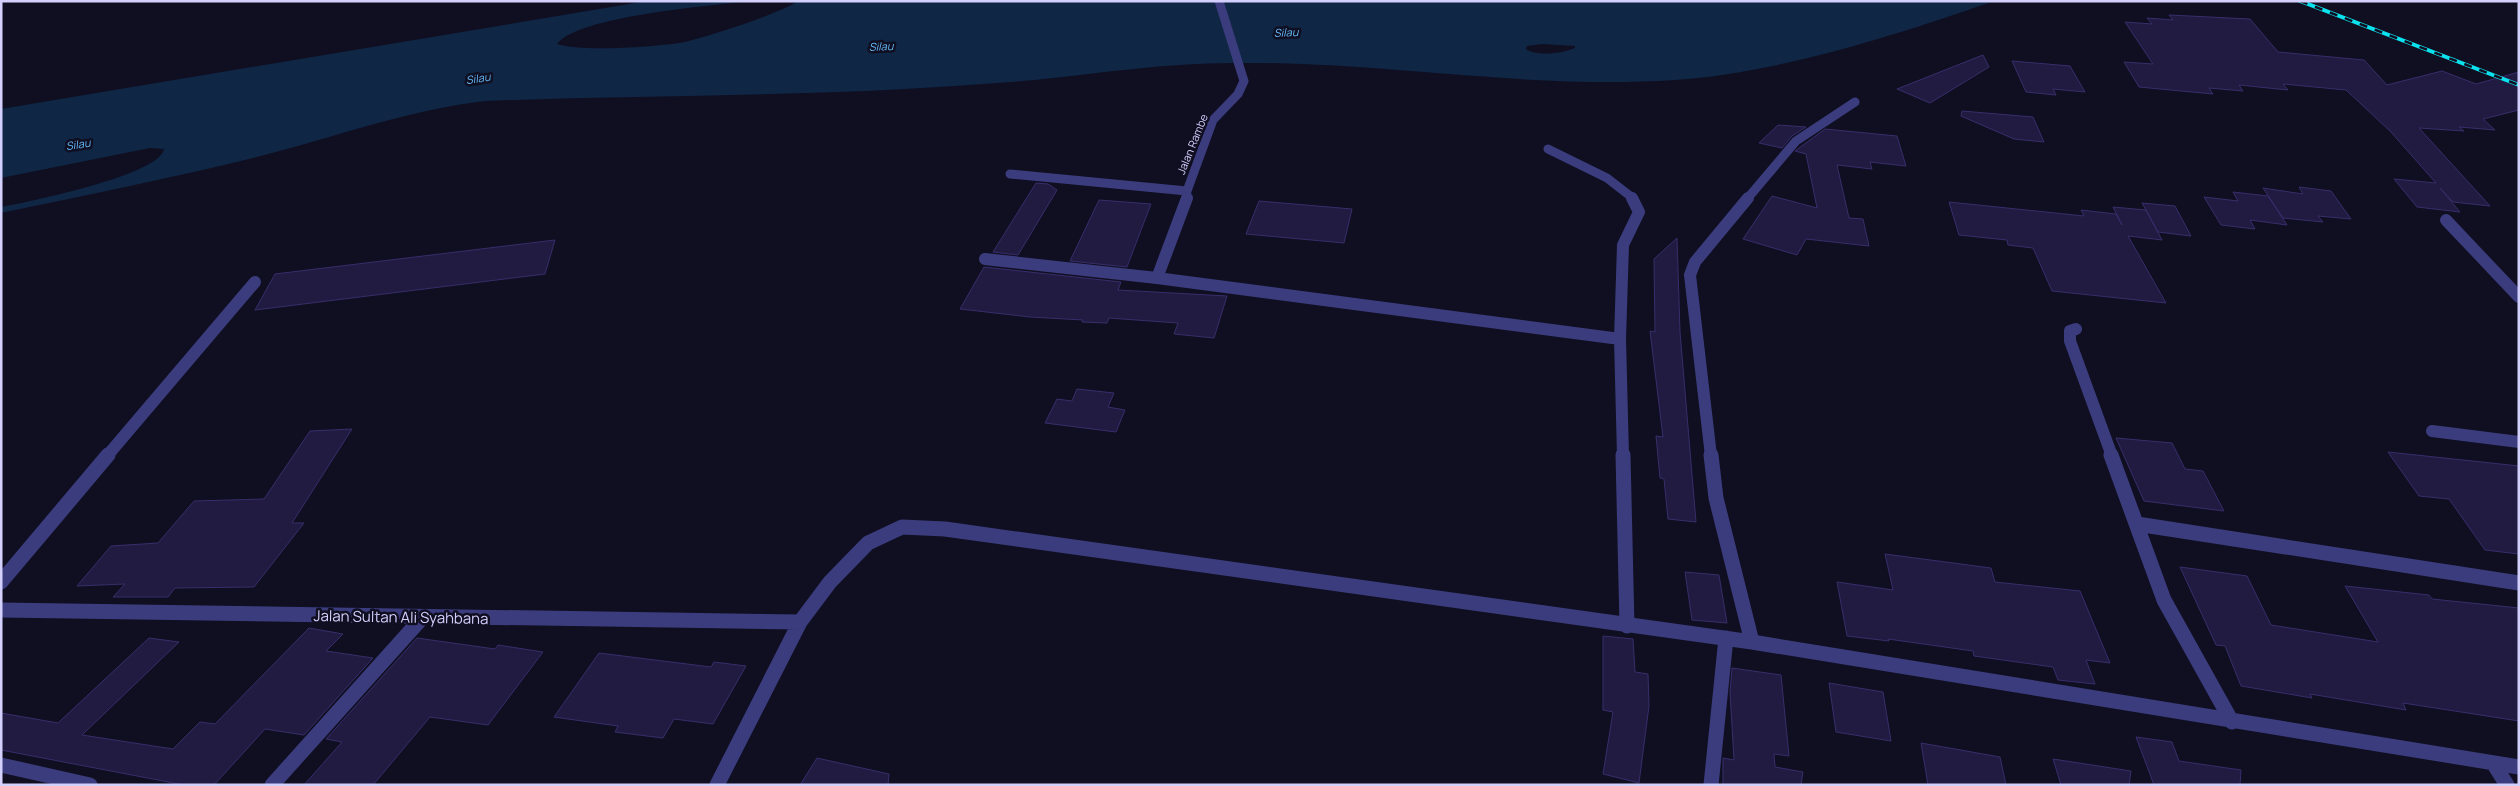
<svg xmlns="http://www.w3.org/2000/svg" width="2520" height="786" font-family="Manrope,sans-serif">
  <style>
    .water { fill: #0f2644; fill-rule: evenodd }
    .building { fill: #211b41; stroke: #372e6b }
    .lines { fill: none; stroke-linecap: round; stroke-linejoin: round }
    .minor-far2 { stroke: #3b3c7d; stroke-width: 9 }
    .minor-far1 { stroke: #3b3c7d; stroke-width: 12 }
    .minor { stroke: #3b3c7d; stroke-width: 15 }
    .rail-casing { stroke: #0be2ee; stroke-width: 4 }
    .rail { stroke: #100e21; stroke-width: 2.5; stroke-dasharray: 8; stroke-linecap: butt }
    .labels { text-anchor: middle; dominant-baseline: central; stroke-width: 5; stroke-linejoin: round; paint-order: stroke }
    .far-water-label { font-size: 11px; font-style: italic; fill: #63baf8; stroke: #100e21 }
    .far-street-label { font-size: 11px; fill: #d3d0fd; stroke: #100e21 }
    .near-street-label { font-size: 15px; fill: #d3d0fd; stroke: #100e21 }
  </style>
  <rect width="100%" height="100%" fill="#100e21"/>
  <path class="water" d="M 647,1 L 748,1 C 710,6 578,16 557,44 C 582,52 650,47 679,43 C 695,41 788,11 797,1 L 1994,1 C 1897,35 1778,73 1675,80 C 1527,90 1381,61 1233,63 C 1166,63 1101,73 1035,80 C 979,85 923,88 867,91 C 740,96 612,96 485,101 C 406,110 333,138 257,157 C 172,178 87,195 1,213 L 1,207 C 28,202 160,175 164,149 L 150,148 L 1,178 L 1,109 ZM 1542,44 L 1575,46 L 1575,48 C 1564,53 1537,57 1526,49 L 1527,46 Z"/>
  <path class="building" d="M 2169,15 L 2250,19 L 2278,52 L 2364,60 L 2387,85 L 2442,71 L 2476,84 L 2519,72 L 2519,110 L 2483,119 L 2495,130 L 2459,127 L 2464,131 L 2419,128 L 2490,206 L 2453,202 L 2440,188 L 2460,212 L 2417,207 L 2394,179 L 2436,183 L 2390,131 L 2346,90 L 2283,84 L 2288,90 L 2239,85 L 2243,91 L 2209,88 L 2213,94 L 2139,87 L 2124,62 L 2153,64 L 2125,22 L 2152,24 L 2147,18 L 2173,20 Z
    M 1983,55 L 1989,67 L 1930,103 L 1897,89 Z
    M 2012,61 L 2070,66 L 2085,92 L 2053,89 L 2056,95 L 2026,92 Z
    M 1962,111 L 2033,117 L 2044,142 L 2014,139 L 1961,116 Z
    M 1778,125 L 1806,127 L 1792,136 L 1782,148 L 1759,143 Z
    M 1825,129 L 1897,136 L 1906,166 L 1870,162 L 1872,169 L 1837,165 L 1849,218 L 1863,219 L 1869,246 L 1806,239 L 1797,255 L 1743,239 L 1772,196 L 1817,208 L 1806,154 L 1795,151 Z
    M 1036,183 L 1048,184 L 1057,190 L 1018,255 L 993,252 Z
    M 2299,187 L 2331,191 L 2351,219 L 2318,216 L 2323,222 L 2283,218 L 2263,188 L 2303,194 Z
    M 2233,192 L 2268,196 L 2287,225 L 2250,220 L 2255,229 L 2221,225 L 2204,197 L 2238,201 Z
    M 1099,200 L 1151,204 L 1127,267 L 1070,261 Z
    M 1259,201 L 1352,209 L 1344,243 L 1246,234 Z
    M 1949,202 L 2084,216 L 2081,210 L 2116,214 L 2122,225 L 2113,207 L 2146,210 L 2162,240 L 2128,236 L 2166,303 L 2052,291 L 2033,248 L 2008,245 L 2007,240 L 1959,235 Z
    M 2142,203 L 2175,206 L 2191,236 L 2158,232 Z
    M 1677,238 L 1680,332 L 1696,522 L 1668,519 L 1664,479 L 1660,478 L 1656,436 L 1663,437 L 1650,331 L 1655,332 L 1654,259 Z
    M 555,240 L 545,274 L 255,310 L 275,274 Z
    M 984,267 L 1121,282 L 1118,290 L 1227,296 L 1214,338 L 1174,334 L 1178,323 L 1109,318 L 1107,323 L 1082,322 L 1083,320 L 1030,317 L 960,309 Z
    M 1077,389 L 1114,393 L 1108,407 L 1125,410 L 1116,432 L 1045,423 L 1057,399 L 1072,401 Z
    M 352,429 L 292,523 L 304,523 L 254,587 L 175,588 L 168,597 L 113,597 L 125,584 L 77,586 L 111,546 L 158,543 L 194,501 L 264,499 L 310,431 Z
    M 2116,438 L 2172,443 L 2185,469 L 2203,471 L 2224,511 L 2144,501 Z
    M 2388,452 L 2519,466 L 2519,554 L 2485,550 L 2449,499 L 2419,496 Z
    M 1885,554 L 1991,568 L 1995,582 L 2080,591 L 2110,663 L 2086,660 L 2095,684 L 2058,680 L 2053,667 L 1974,656 L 1973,651 L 1888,639 L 1889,641 L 1847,636 L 1837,582 L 1893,590 Z
    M 2180,567 L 2247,576 L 2271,625 L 2378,642 L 2345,586 L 2429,595 L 2432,599 L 2519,608 L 2519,721 L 2403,703 L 2406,710 L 2310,694 L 2312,698 L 2241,686 L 2225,646 L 2216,645 Z
    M 1685,572 L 1719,575 L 1727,623 L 1692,620 Z
    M 309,628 L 343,634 L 326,651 L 373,658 L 304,735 L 265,729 L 214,785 L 184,785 L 1,750 L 1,713 L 58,723 L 149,638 L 179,642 L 82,735 L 173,749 L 200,722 L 215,724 Z
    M 1603,636 L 1633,639 L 1635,672 L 1648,674 L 1649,706 L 1639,783 L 1603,774 L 1613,712 L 1603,710 Z
    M 417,638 L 495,649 L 498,645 L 543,652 L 488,725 L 430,717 L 373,785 L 304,785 L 342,742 L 326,739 Z
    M 599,653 L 711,667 L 714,662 L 746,666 L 713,724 L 674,719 L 663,738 L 615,732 L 618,726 L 554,717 Z
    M 1732,668 L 1781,675 L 1789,756 L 1774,754 L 1775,767 L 1803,772 L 1801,785 L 1723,785 L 1723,758 L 1734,760 L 1730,692 Z
    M 1829,683 L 1883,692 L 1891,741 L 1836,732 Z
    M 2136,737 L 2172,742 L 2179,761 L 2241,770 L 2240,785 L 2154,785 Z
    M 1921,743 L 2000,757 L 2006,785 L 1928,785 Z
    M 817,758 L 889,774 L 888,785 L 800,785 Z
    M 2053,759 L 2131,771 L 2129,785 L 2061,785 Z"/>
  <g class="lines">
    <path class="minor-far2" d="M 1548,149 L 1607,178 L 1634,199
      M 1010,174 L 1187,191 L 1186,199
      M 1187,191 L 1213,120 L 1238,94 L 1244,81 L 1219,1
      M 1747,199 L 1796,141 L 1855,102"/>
    <path class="minor-far1" d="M 2446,220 L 2519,297
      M 985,259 L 1157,278 L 1620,339
      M 1157,278 L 1187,198
      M 2076,329 L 2070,331 L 2070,341 L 2112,456
      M 2432,431 L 2519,442
      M 107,456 L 255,282
      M 1623,456 L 1620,339 L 1623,245 L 1639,212 L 1632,198
      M 1711,456 L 1690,275 L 1695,262 L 1748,198"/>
    <path class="minor" d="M 1623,455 L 1627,626
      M 1711,455 L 1716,498 L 1752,642
      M 2111,455 L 2164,600 L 2232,722
      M 2137,524 L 2519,583
      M 1,582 L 108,455
      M 1,610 L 800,622
      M 2493,763 L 2507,785
      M 1,765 L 90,785
      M 272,785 L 422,618
      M 717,785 L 800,622 L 830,582 L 868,543 L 902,527 L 945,529 L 1752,642 L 2519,767
      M 1711,785 L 1726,638"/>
    <g class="rail-casing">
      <path id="rail" d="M 2300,1 L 2519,85"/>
    </g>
    <use href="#rail" class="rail"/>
  </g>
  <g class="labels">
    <g class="far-water-label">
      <text transform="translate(1286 32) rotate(-2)">Silau</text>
      <text transform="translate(881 46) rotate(-2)">Silau</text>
      <text transform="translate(478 78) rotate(-9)">Silau</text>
      <text transform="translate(78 144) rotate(-9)">Silau</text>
    </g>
    <g class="far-street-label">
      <text transform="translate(1192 144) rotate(-68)">Jalan Rambe</text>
    </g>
    <g class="near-street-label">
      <text transform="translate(401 617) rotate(1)">Jalan Sultan Ali Syahbana</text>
    </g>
  </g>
  <rect width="2520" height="786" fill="none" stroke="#d3d0fd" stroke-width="5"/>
</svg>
